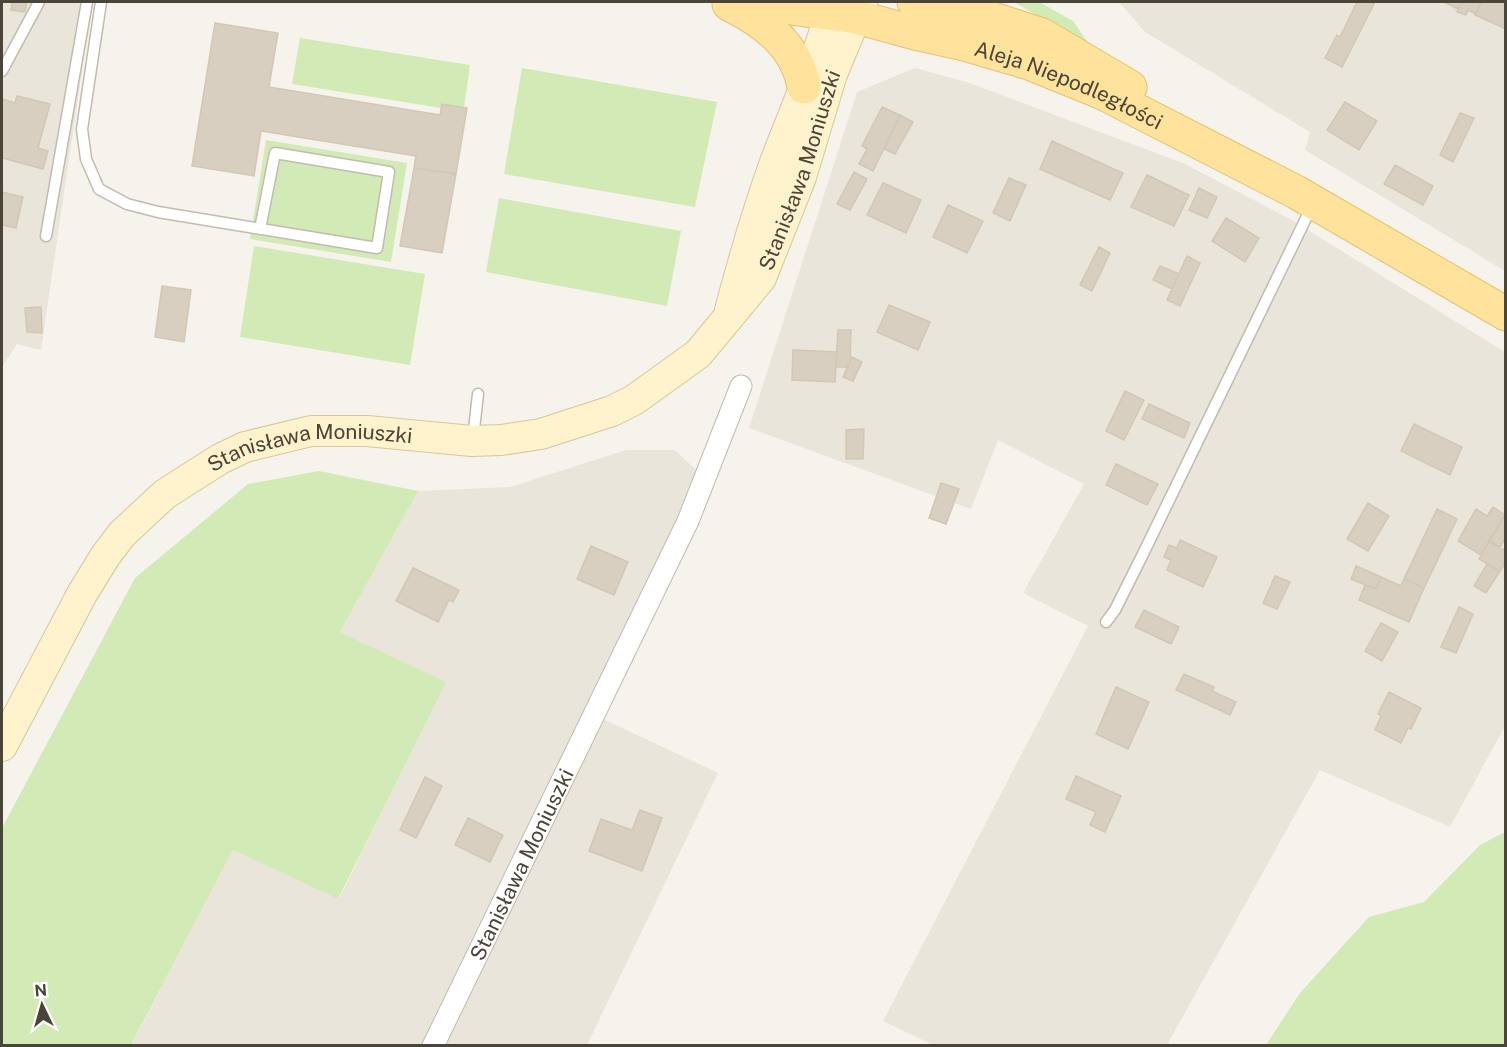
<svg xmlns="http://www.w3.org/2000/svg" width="1507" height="1047" font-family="'Public Sans',sans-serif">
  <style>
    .residential { fill: #eae5da }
    .green { fill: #d2eab5 }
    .building { fill: #d8cfc1; stroke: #d3c7b4; stroke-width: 1.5 }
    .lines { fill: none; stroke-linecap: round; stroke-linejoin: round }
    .lane-casing { stroke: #c2bbae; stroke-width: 13 }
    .street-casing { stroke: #c2bbae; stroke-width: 23 }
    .secondary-casing { stroke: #d6c79b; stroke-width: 32 }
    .primary-casing { stroke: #e6c16a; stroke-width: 35 }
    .lane { stroke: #fff; stroke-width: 10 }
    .street { stroke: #fff; stroke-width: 21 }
    .secondary { stroke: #fff3cd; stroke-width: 30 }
    .primary { stroke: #ffe39c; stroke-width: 33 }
    .labels { text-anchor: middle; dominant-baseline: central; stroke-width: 4.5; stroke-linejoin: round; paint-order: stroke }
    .street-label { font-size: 21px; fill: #4b4439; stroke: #fff }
  </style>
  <rect width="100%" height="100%" fill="#f6f3ec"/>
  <path class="residential" d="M 2,2 L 92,2 L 41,350 L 17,344 L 2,367 Z
    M 1119,2 L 1505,2 L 1505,271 L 1305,150 L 1310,132 L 1145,32 Z
    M 915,68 L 970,83 L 1185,164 L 1290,219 L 1505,352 L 1505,726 L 1450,827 L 1320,770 L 1167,1045 L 933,1045 L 883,1021 L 1088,626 L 1023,593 L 1084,484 L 998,440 L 971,509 L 749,428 L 857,92 Z
    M 626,450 L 675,450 L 696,470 L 683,518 L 586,711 L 718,773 L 587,1045 L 131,1046 L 233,850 L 339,899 L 445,682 L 340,632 L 418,491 L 510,487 Z"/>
  <path class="green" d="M 1014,2 L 1039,2 L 1073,21 L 1091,47 Z
    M 300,38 L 470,65 L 464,108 L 442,104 L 441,108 L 292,84 Z
    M 522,68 L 717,102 L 695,207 L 504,174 Z
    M 266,140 L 407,163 L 391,262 L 250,239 Z
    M 499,198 L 681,231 L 667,306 L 486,272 Z
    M 254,246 L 425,274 L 410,365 L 240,337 Z
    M 319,471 L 418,491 L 340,632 L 446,682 L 338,899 L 233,850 L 131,1045 L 2,1045 L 2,828 L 135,578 L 248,484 Z
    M 1505,832 L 1505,1045 L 1266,1045 L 1300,993 L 1369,917 L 1424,902 L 1480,845 Z"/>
  <path class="building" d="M 12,2 L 27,2 L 25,12 L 11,10 Z
    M 1357,2 L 1369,2 L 1374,4 L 1342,67 L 1325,58 L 1337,35 L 1340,37 Z
    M 1444,2 L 1462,2 L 1458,9 Z
    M 1462,2 L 1481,2 L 1476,14 L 1468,10 L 1466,15 L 1457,12 Z
    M 1481,2 L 1506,2 L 1506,29 L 1475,15 Z
    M 215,23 L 278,33 L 269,87 L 440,115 L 442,104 L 467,108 L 456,174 L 414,168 L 416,156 L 261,131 L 254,176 L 192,166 Z
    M 17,96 L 50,104 L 38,148 L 48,151 L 43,169 L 2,158 L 2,99 L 15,103 Z
    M 1345,102 L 1377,121 L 1359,150 L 1327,130 Z
    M 882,107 L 900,115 L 873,171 L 859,164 L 867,149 L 862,146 Z
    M 1460,113 L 1474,118 L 1453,162 L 1440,155 Z
    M 900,115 L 913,122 L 895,154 L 884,149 Z
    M 1052,141 L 1123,173 L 1110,200 L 1040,169 Z
    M 1395,165 L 1433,186 L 1423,205 L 1384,184 Z
    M 414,168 L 456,174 L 442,253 L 400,246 Z
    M 854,172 L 867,179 L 850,210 L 837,204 Z
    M 1147,175 L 1189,195 L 1174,226 L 1131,207 Z
    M 1009,178 L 1026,185 L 1010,221 L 993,213 Z
    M 883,183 L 921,200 L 906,233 L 867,215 Z
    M 1199,188 L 1217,197 L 1207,218 L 1189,210 Z
    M 2,192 L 23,197 L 16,228 L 2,225 Z
    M 948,205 L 983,221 L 967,253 L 933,237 Z
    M 1226,218 L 1259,238 L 1245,262 L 1212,241 Z
    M 1099,247 L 1110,253 L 1092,291 L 1080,285 Z
    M 1187,256 L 1200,263 L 1180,306 L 1167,300 Z
    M 1160,266 L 1179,274 L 1172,289 L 1153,280 Z
    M 162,286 L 191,290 L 184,342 L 155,337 Z
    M 889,305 L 930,322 L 918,350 L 877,332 Z
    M 41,307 L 42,333 L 27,332 L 25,308 Z
    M 838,330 L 851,330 L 850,361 L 848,367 L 836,367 Z
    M 793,350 L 837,352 L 835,382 L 792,380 Z
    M 852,357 L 862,362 L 853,381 L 843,377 Z
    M 1125,391 L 1144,400 L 1124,440 L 1106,431 Z
    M 1149,404 L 1190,423 L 1184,438 L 1142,419 Z
    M 1414,424 L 1462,447 L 1450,475 L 1401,451 Z
    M 864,429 L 863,459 L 846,459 L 846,430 Z
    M 1116,464 L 1158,484 L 1147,505 L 1106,485 Z
    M 941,483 L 959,489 L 946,524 L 929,518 Z
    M 1368,503 L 1389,516 L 1368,551 L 1347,539 Z
    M 1493,507 L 1505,515 L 1481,555 L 1458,541 L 1476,509 L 1487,516 Z
    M 1437,509 L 1457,519 L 1424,588 L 1404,579 Z
    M 1505,515 L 1506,537 L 1500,547 L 1489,541 Z
    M 1180,540 L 1217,557 L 1203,587 L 1167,570 L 1171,560 L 1164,557 L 1169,545 L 1177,548 Z
    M 1489,541 L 1506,551 L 1506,562 L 1500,571 L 1479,559 Z
    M 591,546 L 628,562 L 614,595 L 577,579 Z
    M 1487,564 L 1500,571 L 1486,593 L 1474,586 Z
    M 1356,566 L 1381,577 L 1376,589 L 1351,579 Z
    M 413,568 L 459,590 L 453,602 L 449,600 L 438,622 L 396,601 Z
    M 1275,576 L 1290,582 L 1277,609 L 1263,603 Z
    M 1381,577 L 1401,586 L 1404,579 L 1424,588 L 1409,622 L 1359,600 L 1365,585 L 1376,589 Z
    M 1459,607 L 1473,614 L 1456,653 L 1441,647 Z
    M 1144,610 L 1179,627 L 1171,644 L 1135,627 Z
    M 1381,623 L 1398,632 L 1382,661 L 1365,651 Z
    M 1184,674 L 1214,687 L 1212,691 L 1236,702 L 1230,715 L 1176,690 Z
    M 1116,687 L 1149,702 L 1128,749 L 1096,734 Z
    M 1389,692 L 1421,708 L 1411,729 L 1408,728 L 1401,743 L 1375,730 L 1381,716 L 1378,714 Z
    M 1076,776 L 1121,796 L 1105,832 L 1090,825 L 1096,812 L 1066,799 Z
    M 425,777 L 442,786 L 416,838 L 400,830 Z
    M 640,810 L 662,818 L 642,871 L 589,851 L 601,819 L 632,830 Z
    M 468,818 L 503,835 L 490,862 L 455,845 Z"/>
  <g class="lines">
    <g class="lane-casing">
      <path id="lane" d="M 101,2 L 82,129 L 86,159 L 99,189 L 127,204 L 158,212 L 377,248 L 389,172 L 275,153 L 260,229
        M 2,71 L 39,2
        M 46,236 L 87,2
        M 473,438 L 478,394
        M 1106,622 L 1115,610 L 1142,556 L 1312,206"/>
    </g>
    <g class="street-casing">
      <g id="street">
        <path id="s1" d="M 433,1046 L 688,521 L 741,386"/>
      </g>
    </g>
    <g class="secondary-casing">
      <g id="secondary">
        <path d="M 730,310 C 743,261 757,213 774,165 C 794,111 819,58 833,2"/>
        <path id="s2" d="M 2,746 L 82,594 L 106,555 L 122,534 L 165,494 L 220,459 L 245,447 L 311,431 L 367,431 L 472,441 L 501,440 L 541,434 L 612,411 L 634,400 L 698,354 L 761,278 L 801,177 L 832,74 L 862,2"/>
      </g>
    </g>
    <g class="primary-casing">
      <g id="primary">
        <path id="s3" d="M 747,2 L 857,17 L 919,34 L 964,44 L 1029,63 L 1103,93 L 1296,192 L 1506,314"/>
        <path d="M 914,2 L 987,17 L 1042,35 L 1130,87"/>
        <path d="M 729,4 C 765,22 797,46 804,87"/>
      </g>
    </g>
    <use href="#lane" class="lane"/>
    <use href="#street" class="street"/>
    <use href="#secondary" class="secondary"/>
    <use href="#primary" class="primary"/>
  </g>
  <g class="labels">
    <g class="street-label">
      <text stroke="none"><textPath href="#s3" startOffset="334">Aleja Niepodległości</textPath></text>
      <text stroke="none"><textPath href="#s2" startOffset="1086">Stanisława Moniuszki</textPath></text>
      <text stroke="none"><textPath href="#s2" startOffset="460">Stanisława Moniuszki</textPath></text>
      <text stroke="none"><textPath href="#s1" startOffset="202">Stanisława Moniuszki</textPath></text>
    </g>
  </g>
  <rect width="1507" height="1047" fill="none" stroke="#4b4439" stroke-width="6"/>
  <g transform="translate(42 1005) rotate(355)" stroke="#ffffff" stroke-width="4.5" paint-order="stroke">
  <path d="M0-4.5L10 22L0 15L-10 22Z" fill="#4b4439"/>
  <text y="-9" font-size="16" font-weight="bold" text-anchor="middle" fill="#4b4439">N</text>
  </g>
</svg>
